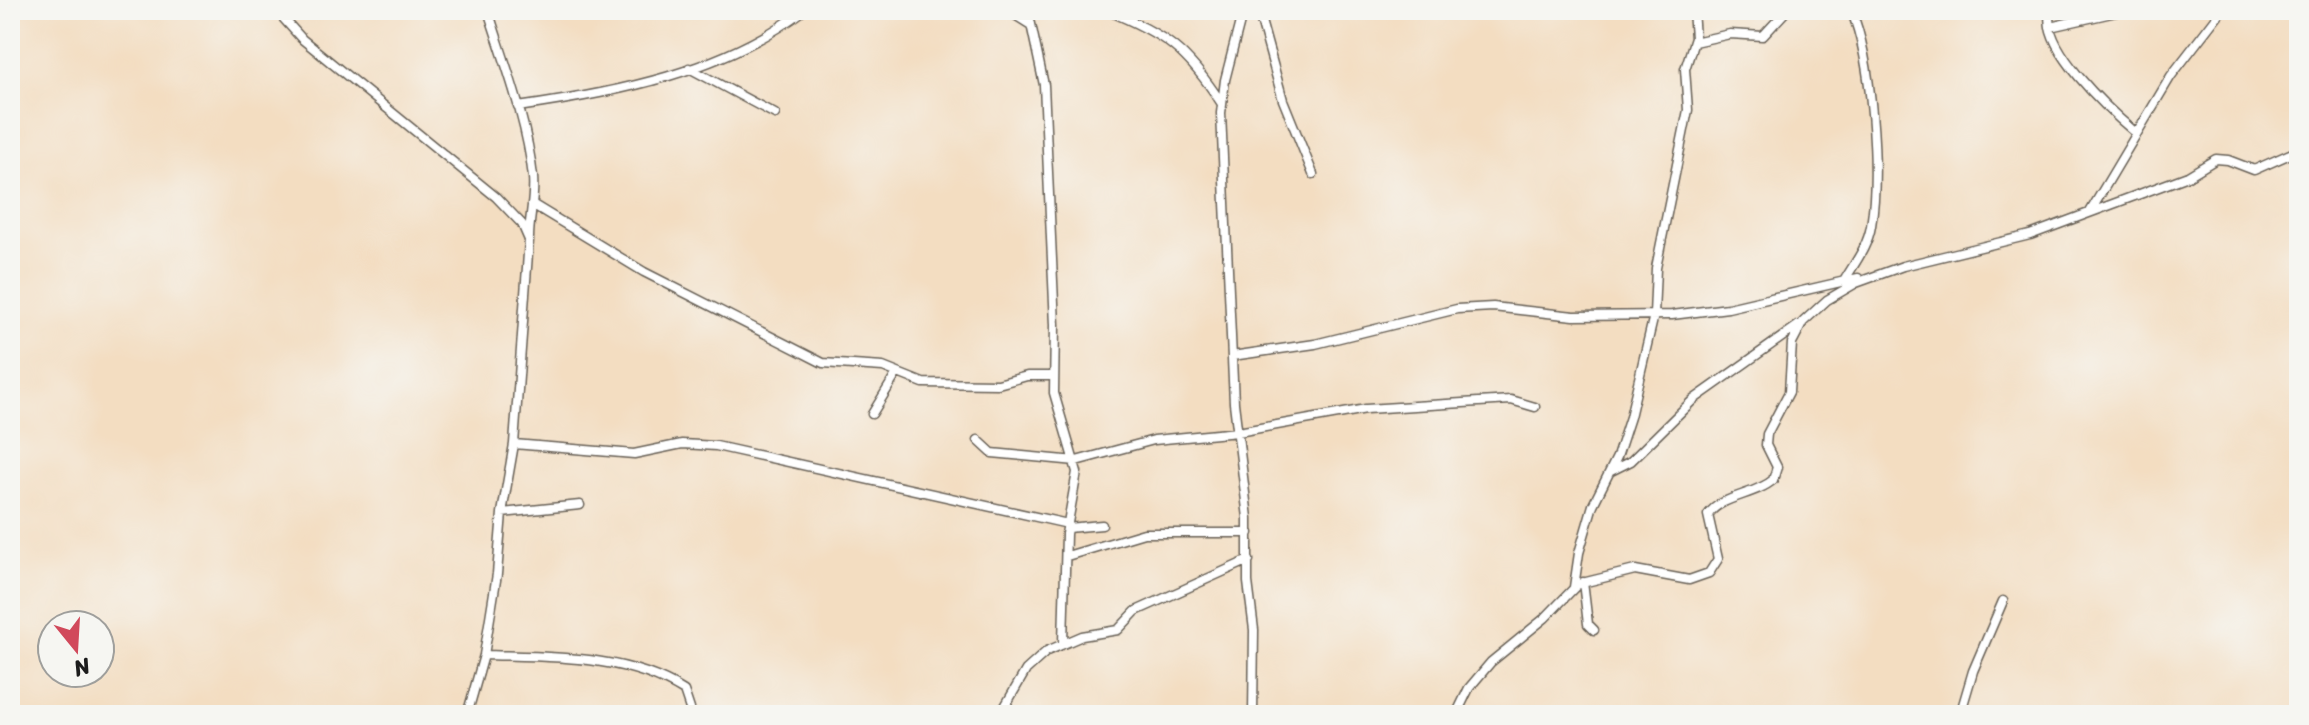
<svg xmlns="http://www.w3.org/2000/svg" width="2309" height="725" font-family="Sriracha,sans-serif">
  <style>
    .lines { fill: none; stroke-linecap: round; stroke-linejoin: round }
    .minor-casing { stroke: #676056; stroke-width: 11 }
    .minor { stroke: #fff; stroke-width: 8 }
  </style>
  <rect width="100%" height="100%" fill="#f6f6f2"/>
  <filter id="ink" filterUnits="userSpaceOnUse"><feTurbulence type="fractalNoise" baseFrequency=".0125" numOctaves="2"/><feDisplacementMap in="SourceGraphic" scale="16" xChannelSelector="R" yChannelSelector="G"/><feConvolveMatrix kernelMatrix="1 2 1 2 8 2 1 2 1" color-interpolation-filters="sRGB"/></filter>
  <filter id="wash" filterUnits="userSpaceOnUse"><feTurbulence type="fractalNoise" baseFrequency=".006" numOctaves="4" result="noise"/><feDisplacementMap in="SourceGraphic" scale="32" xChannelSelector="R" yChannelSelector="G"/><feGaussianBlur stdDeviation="1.8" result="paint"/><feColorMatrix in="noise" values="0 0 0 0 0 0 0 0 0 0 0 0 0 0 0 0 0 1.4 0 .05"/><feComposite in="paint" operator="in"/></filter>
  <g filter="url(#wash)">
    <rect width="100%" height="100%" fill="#f3ddc1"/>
  </g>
  <g filter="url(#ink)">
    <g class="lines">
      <g class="minor-casing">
        <path id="minor" d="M 276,10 L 302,39 L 496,197 L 522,224 L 529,240 L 514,444 L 502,513 L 497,574 L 484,655 L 467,715
          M 488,10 C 505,64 527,121 533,177 C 535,198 529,218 529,238
          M 1007,10 L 1031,25
          M 1028,10 L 1044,85 L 1055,325 L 1054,393 L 1077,472 L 1066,534 L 1063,643
          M 1106,10 C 1165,34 1187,50 1222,104
          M 1243,10 L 1225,80 L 1221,113 L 1234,403 L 1248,518 L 1248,582 L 1254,630 L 1253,715
          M 1258,10 L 1283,100 L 1313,174
          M 2051,10 C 2037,45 2112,113 2136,133
          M 2050,27 L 2125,10
          M 1694,42 L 1730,34 L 1763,36 L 1787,10
          M 689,68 L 775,114
          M 518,107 C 615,93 724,72 804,10
          M 532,204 L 644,272 L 823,363 L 883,367 L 923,383 L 998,384 L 1027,376 L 1053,376
          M 2090,212 L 2171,76 L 2222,10
          M 1844,281 C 1854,264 1868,246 1871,226 C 1880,172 1872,59 1851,10
          M 1232,356 L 1315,344 L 1457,309 L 1493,307 L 1574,316 L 1672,315 L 1728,308 L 1858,278
          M 872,414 L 897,373
          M 978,440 L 992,453 L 1076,461 L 1154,440 L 1238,432 L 1366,409 L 1511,400 L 1535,407
          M 514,444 L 634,454 L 682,444 L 716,446 L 1068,524
          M 1611,471 L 1631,461 L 1693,400 L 1799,325
          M 502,513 L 580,505
          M 1067,528 L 1102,525
          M 1067,556 L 1144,533 L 1249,533
          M 1583,582 L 1588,624 L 1594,630
          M 1574,587 L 1579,553 L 1593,505 L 1617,457 L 1630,417 L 1654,315 L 1656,268 L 1688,110 L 1685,69 L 1695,38 L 1693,10
          M 484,655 C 550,657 626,654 684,691 L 692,715
          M 1000,715 L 1026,670 L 1047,651 L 1082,636 L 1118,630 L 1136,611 L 1249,560
          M 1456,715 L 1469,688 L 1491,662 L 1545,618 L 1578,584 L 1635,570 L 1689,580 L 1709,573 L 1718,559 L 1708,515 C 1720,496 1756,495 1773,480 L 1777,467 L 1766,445 L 1767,434 L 1789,392 L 1792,343 L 1803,322 L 1827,300 L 1856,283 L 1903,266 L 2030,235 L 2188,176 L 2216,159 L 2228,160 L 2254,170 L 2299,150
          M 1960,715 L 1973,671 L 2003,601"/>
      </g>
      <use href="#minor" class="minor"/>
    </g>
  </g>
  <rect width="2309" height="725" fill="none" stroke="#f6f6f2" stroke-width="40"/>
  <g transform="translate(76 649) rotate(162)"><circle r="38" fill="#f6f6f2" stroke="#9f9f9c" stroke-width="2"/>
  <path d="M0-6L14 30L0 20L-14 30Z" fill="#d1495b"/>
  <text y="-12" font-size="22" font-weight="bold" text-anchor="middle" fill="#1c1c1c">N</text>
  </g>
</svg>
